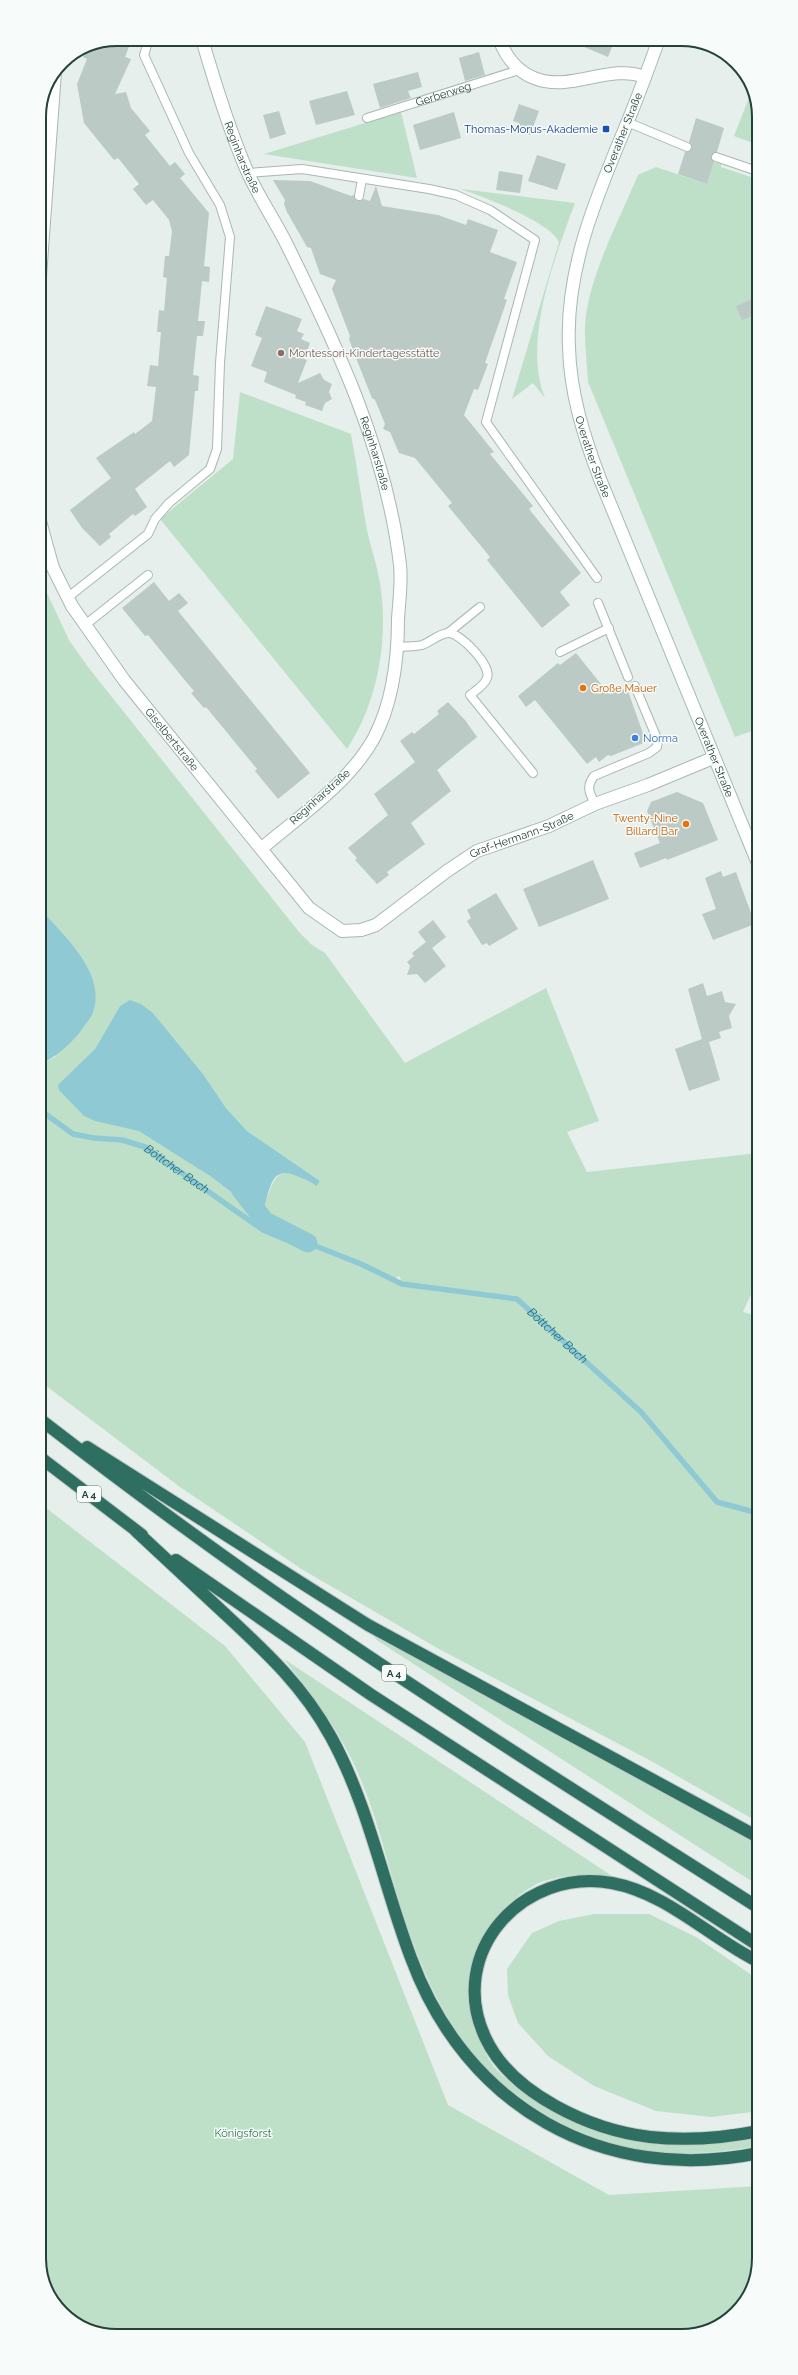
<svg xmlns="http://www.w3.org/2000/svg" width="798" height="2375" font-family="Raleway,sans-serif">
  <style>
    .green { fill: #bfe0c8; fill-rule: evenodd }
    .water { fill: #8ec9d4 }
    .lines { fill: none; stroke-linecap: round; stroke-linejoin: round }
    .stream { stroke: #8ec9d4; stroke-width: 5.5 }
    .canal { stroke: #8ec9d4; stroke-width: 19 }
    .building { fill: #bbcac4 }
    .lane-casing { stroke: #a8b8b2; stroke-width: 10 }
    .street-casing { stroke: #a8b8b2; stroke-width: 14 }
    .secondary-casing { stroke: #a4bbb3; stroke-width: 14 }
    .highway-casing { stroke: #c2cac8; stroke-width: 14 }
    .lane { stroke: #fff; stroke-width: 8 }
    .street { stroke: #fff; stroke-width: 12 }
    .secondary { stroke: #fff; stroke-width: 12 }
    .highway { stroke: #2f6f62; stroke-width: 12 }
    .transit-dot { fill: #1a4fb4; stroke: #f7fbf9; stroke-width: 1.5 }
    .education-dot { fill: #8d6e63; stroke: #f7fbf9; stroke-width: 1.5 }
    .food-dot { fill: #e8710a; stroke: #f7fbf9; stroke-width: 1.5 }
    .shop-dot { fill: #3f7fe0; stroke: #f7fbf9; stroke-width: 1.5 }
    .labels { text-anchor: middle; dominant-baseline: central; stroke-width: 3; stroke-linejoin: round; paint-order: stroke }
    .shield { fill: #f7fbf9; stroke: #637a73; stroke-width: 1 }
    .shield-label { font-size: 10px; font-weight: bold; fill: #24423a }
    .street-label { font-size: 11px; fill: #24423a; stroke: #f7fbf9 }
    .transit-label { font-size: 11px; fill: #164399; stroke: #f7fbf9; text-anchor: end }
    .education-label { font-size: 11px; fill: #785e54; stroke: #f7fbf9; text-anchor: start }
    .food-label { font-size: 11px; fill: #c56008; stroke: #f7fbf9; text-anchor: start }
    .shop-label { font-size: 11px; fill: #366cbe; stroke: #f7fbf9; text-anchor: start }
    .park-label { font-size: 11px; fill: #2d7a4b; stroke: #f7fbf9 }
    .water-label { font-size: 12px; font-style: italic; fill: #1c6f80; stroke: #f7fbf9 }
    .rim { fill: none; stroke: #24423a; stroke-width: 2 }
  </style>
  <rect width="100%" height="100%" fill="#e6efeb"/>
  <path class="green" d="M 752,90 L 756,97 L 756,144 L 734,136 Z
    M 401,112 L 417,178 L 264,154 Z
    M 714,162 L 721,164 L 721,167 L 757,179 L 757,525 L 755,536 L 757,550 L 757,729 L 735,737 L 588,382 C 587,360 583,336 586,315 C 593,268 620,218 638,175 L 656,167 L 707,184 Z
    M 461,189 L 575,203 C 555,257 522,341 545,398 L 533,383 L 512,399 L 559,242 C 551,222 481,196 461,189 Z
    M 240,392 L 351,434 C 357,466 361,498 367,530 C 371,548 377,565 380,583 C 389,638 378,703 347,749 L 160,519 L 233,459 Z
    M 40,578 L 69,640 L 88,667 L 299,932 L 312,945 L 325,953 L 405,1063 L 546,988 L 599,1121 L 567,1132 L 587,1172 L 758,1153 L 758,1279 L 743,1312 L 758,1316 L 758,1511 L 716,1499 L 638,1409 L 516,1296 L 402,1282 L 399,1276 L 396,1278 L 400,1285 L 516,1300 L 636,1409 L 715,1503 L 758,1515 L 758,1822 L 651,1761 L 439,1649 L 303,1570 L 180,1487 L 41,1382 L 40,1065 L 55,1057 L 79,954 L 40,908 L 40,732 L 47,727 L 40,715 ZM 120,1006 L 153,1013 L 203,1074 L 226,1108 L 247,1131 L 320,1181 C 284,1170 277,1163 265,1205 L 255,1209 L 252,1208 C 216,1181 180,1151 140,1131 C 123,1123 101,1124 84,1116 L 80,1064 L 95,1049 Z
    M 41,1504 L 225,1646 L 305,1742 L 448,2105 L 609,2195 L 759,2186 L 759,2259 L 743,2306 L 701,2333 L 111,2336 L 66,2317 L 42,2278 Z
    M 372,1635 L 758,1843 L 759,1886 L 378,1641 Z
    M 284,1659 L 612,1876 C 587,1874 565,1874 541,1882 C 529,1887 518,1896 509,1904 C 464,1945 459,2010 490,2061 C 500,2077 520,2090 535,2100 C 605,2144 679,2151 759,2137 L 759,2146 C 723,2152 685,2156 649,2151 C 571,2139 495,2094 453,2026 C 436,1999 423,1970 412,1940 C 390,1881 380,1817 352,1760 C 334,1723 309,1691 284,1659 Z
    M 594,1914 L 649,1914 L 696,1937 L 759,1980 L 759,2108 L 752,2112 L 711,2117 L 656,2111 L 594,2086 L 548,2056 L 518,2023 L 508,1995 L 507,1969 L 532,1933 L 559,1921 Z"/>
  <path class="water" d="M 40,908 C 62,935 107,972 93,1012 C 92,1016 88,1021 85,1025 C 74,1042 58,1055 40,1065 Z
    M 130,1000 L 141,1004 L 153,1013 L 203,1074 L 226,1108 L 247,1131 L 320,1181 L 316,1186 C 311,1181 304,1179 297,1176 C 273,1165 270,1186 265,1205 L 255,1209 L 252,1208 L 210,1176 L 139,1131 L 95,1121 L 84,1116 L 59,1090 L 58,1085 L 95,1049 L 120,1006 Z"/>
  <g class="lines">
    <path class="stream" id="s1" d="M 40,1110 L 73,1134 L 94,1138 L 122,1140 L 145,1147 L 263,1230 L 287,1240 L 308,1243 L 361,1264 L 402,1284 L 517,1299 L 641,1412 L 717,1502 L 758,1513"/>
    <path class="canal" d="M 240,1189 L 265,1221 L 308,1243"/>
  </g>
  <path class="building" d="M 117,39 L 132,39 L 125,57 L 131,59 L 115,94 L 126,92 L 131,108 L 150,131 L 145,135 L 170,166 L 175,162 L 185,174 L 180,178 L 209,213 L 204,266 L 210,267 L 209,282 L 202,281 L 198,321 L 205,321 L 203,336 L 197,336 L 193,375 L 199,376 L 198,391 L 195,391 L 189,455 L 174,467 L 170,461 L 135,489 L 147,507 L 135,516 L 133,514 L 109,534 L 111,537 L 100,546 L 82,528 L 70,510 L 111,478 L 96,458 L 134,432 L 135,434 L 152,421 L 156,387 L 147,386 L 150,365 L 158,366 L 161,332 L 157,332 L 159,310 L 164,311 L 167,278 L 163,277 L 165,256 L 169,256 L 172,231 L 169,220 L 153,200 L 146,205 L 133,189 L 139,184 L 118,158 L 114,160 L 84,123 L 77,84 L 87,59 L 83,57 L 88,45 Z
    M 565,39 L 615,39 L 608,57 Z
    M 479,52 L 485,75 L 465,81 L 459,58 Z
    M 418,72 L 422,87 L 408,91 L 411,98 L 380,108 L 373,84 Z
    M 347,91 L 355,115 L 316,125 L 309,101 Z
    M 519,104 L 539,111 L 530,135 L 516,130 L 519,123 L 513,121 Z
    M 279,111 L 286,134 L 270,139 L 263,115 Z
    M 454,112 L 461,138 L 420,150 L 413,125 Z
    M 696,118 L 724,128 L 717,152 L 711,156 L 714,162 L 707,184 L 678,174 L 685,152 L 692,149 L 689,142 Z
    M 537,155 L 566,164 L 557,190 L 528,181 Z
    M 499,171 L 523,175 L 520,193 L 496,190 Z
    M 273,180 L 310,181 L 351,196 L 354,195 L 358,201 L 364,199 L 370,201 L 376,186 L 382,206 L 438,215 L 466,225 L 468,219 L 498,230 L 490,252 L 517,262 L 504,299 L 507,300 L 485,363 L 488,364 L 478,390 L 474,389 L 464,415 L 494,452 L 490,454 L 533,506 L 529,509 L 581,573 L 560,592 L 570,605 L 542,628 L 487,560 L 490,557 L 448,506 L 452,503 L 415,458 L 399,453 L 390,432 L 383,429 L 385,424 L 381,414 L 375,400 L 372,398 L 354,353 L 349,339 L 350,336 L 332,289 L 336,280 L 320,274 L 311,248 L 307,247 L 287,212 L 284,204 L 285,200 Z
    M 757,297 L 757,314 L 742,320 L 736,306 Z
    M 266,306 L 302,319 L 297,331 L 304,334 L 301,339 L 310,343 L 304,359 L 307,360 L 298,383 L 320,373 L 324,380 L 332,384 L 329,392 L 332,399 L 325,403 L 322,411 L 305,405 L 306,402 L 295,398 L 296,395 L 264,382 L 267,372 L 251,366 L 262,338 L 255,335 Z
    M 154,582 L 169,601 L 179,593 L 188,603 L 178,611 L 310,773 L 278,799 L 255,771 L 257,769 L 206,707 L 204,708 L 191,693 L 194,691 L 183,678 L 148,635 L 145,636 L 122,608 Z
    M 576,653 L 609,694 L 622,689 L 628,691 L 646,742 L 611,756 L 608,755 L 599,762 L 596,757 L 587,764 L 535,700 L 526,707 L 518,696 L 558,663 L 560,665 Z
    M 448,702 L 465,720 L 477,737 L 437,770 L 451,791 L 411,823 L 425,844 L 387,872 L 389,875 L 377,884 L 355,860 L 357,858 L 348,848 L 388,815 L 374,794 L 415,762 L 400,741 L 412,732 L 414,734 L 439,714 L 437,711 Z
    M 677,792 L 703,803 L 718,840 L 667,860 L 666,858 L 640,868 L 634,853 L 660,843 L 647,811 L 651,802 Z
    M 593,860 L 609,899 L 539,927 L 523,889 Z
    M 721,871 L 723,877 L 736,872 L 755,924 L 713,940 L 702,914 L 716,909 L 705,878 Z
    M 496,893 L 518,929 L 489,946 L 487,943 L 482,945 L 467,921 L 471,918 L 467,910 Z
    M 433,920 L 446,937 L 432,948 L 446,966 L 425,983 L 417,974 L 407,975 L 410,966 L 407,962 L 414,956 L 412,953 L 426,942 L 418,932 Z
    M 703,983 L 707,996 L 722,991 L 725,1002 L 736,1004 L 729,1016 L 732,1028 L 719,1032 L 721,1038 L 709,1042 L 720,1080 L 689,1091 L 675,1049 L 702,1039 L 688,989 Z"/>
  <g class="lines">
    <g class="lane-casing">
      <g id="lane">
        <path d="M 39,115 L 52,115"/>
        <path id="s2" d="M 367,118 L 519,70"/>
        <path d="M 627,122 L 687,147"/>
        <path d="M 39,143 L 50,139"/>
        <path d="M 716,157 L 757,171"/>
        <path d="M 248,173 L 302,169 L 429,189 L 456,195 L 490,210 L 535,240 L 486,422 L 597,578"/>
        <path d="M 359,196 L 362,179"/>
        <path d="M 67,598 L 148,534 L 155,519 L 169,503 L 210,469 L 217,449 L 220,363 L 230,237 L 220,205 L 189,153 L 144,55 L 149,39"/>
        <path d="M 598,603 L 628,677"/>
        <path d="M 85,625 L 148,575"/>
        <path d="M 448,633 L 480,607"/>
        <path d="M 398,647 C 405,646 415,647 422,645 C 431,642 438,634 448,633 C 460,632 492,666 487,678 C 485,685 475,691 470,695 L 533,773"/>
        <path d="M 560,652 L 609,628"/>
        <path d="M 595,804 C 589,792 586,787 594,776 L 649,753 L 657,747 L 658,741 L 635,686"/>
      </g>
    </g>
    <g class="street-casing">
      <g id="street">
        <path id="s3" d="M 202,39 C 215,84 229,129 247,171 C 258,196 274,219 286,243 C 336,344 387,451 400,565 C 402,582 399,602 398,619 C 398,659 393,702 374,738 C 349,783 301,815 262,848"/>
        <path d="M 499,39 C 506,57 516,71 534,78 C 571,93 609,63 645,77"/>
        <path d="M 39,290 L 55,72"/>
        <path id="s4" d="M 40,521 L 53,568 L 72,606 L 124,680 L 309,908 L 342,931 L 361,930 L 376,925 L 447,871 L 477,851 L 549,826 L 595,804 L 648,785 L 713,758"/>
      </g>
    </g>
    <g class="secondary-casing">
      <g id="secondary">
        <path id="s5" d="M 659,39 C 649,67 639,94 628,121 C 598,193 565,268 569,347 C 570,393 584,437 600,479 L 757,861"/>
      </g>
    </g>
    <g class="highway-casing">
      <path id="highway" d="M 41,1420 C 120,1481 201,1541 283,1598 C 439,1706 599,1806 759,1908
        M 87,1447 L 368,1625 L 758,1837
        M 41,1458 L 142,1535
        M 136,1531 C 166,1559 195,1586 224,1613 C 266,1652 303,1686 331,1737 C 369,1806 383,1884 411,1958 C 466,2107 603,2185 759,2153
        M 176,1560 L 370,1694 L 759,1946
        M 759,1962 C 710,1938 667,1893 612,1883 C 523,1867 446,1952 485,2037 C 511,2094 591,2130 650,2137 C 686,2141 724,2138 759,2131"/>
    </g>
    <use href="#lane" class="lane"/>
    <use href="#street" class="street"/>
    <use href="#secondary" class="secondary"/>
    <use href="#highway" class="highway"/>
  </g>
  <rect class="transit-dot" x="602" y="125" width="8" height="8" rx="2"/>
  <circle class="education-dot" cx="281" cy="353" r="4"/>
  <g class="food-dot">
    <circle cx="583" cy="688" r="4"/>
    <circle cx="686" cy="824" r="4"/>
  </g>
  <circle class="shop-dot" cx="635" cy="738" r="4"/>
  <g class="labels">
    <g class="shield">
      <rect x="77" y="1486" width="24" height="16" rx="3"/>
      <rect x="382" y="1665" width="24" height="16" rx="3"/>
    </g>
    <g class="shield-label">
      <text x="89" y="1494">A 4</text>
      <text x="394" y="1673">A 4</text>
    </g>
    <g class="street-label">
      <text stroke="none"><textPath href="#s2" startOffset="80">Gerberweg</textPath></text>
      <text transform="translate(623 133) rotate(-68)">Overather Straße</text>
      <text stroke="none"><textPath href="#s3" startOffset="125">Reginharstraße</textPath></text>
      <text stroke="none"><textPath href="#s3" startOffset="450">Reginharstraße</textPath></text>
      <text stroke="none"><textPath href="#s5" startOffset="436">Overather Straße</textPath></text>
      <text stroke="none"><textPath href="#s4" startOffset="258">Giselbertstraße</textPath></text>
      <text stroke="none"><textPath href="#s5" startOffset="760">Overather Straße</textPath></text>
      <text transform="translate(320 797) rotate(-42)">Reginharstraße</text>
      <text stroke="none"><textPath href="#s4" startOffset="723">Graf-Hermann-Straße</textPath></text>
    </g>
    <g class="transit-label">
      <text x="598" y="129">Thomas-Morus-Akademie</text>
    </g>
    <g class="education-label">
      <text x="289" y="353">Montessori-Kindertagesstätte</text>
    </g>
    <g class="food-label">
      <text x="591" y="688">Große Mauer</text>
      <text x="678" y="818" text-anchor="end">Twenty-Nine<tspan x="678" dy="13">Billard Bar</tspan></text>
    </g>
    <g class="shop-label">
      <text x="643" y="738">Norma</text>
    </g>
    <g class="park-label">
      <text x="243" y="2133">Königsforst</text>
    </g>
    <g class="water-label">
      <text stroke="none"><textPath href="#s1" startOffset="153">Böttcher Bach</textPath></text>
      <text stroke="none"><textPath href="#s1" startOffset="579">Böttcher Bach</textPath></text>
    </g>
  </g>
  <path d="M0 0H798V2375H0ZM117 46H681A71 71 0 0 1 752 117V2258A71 71 0 0 1 681 2329H117A71 71 0 0 1 46 2258V117A71 71 0 0 1 117 46Z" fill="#f7fbf9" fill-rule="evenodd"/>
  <path class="rim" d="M117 46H681A71 71 0 0 1 752 117V2258A71 71 0 0 1 681 2329H117A71 71 0 0 1 46 2258V117A71 71 0 0 1 117 46Z"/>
</svg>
